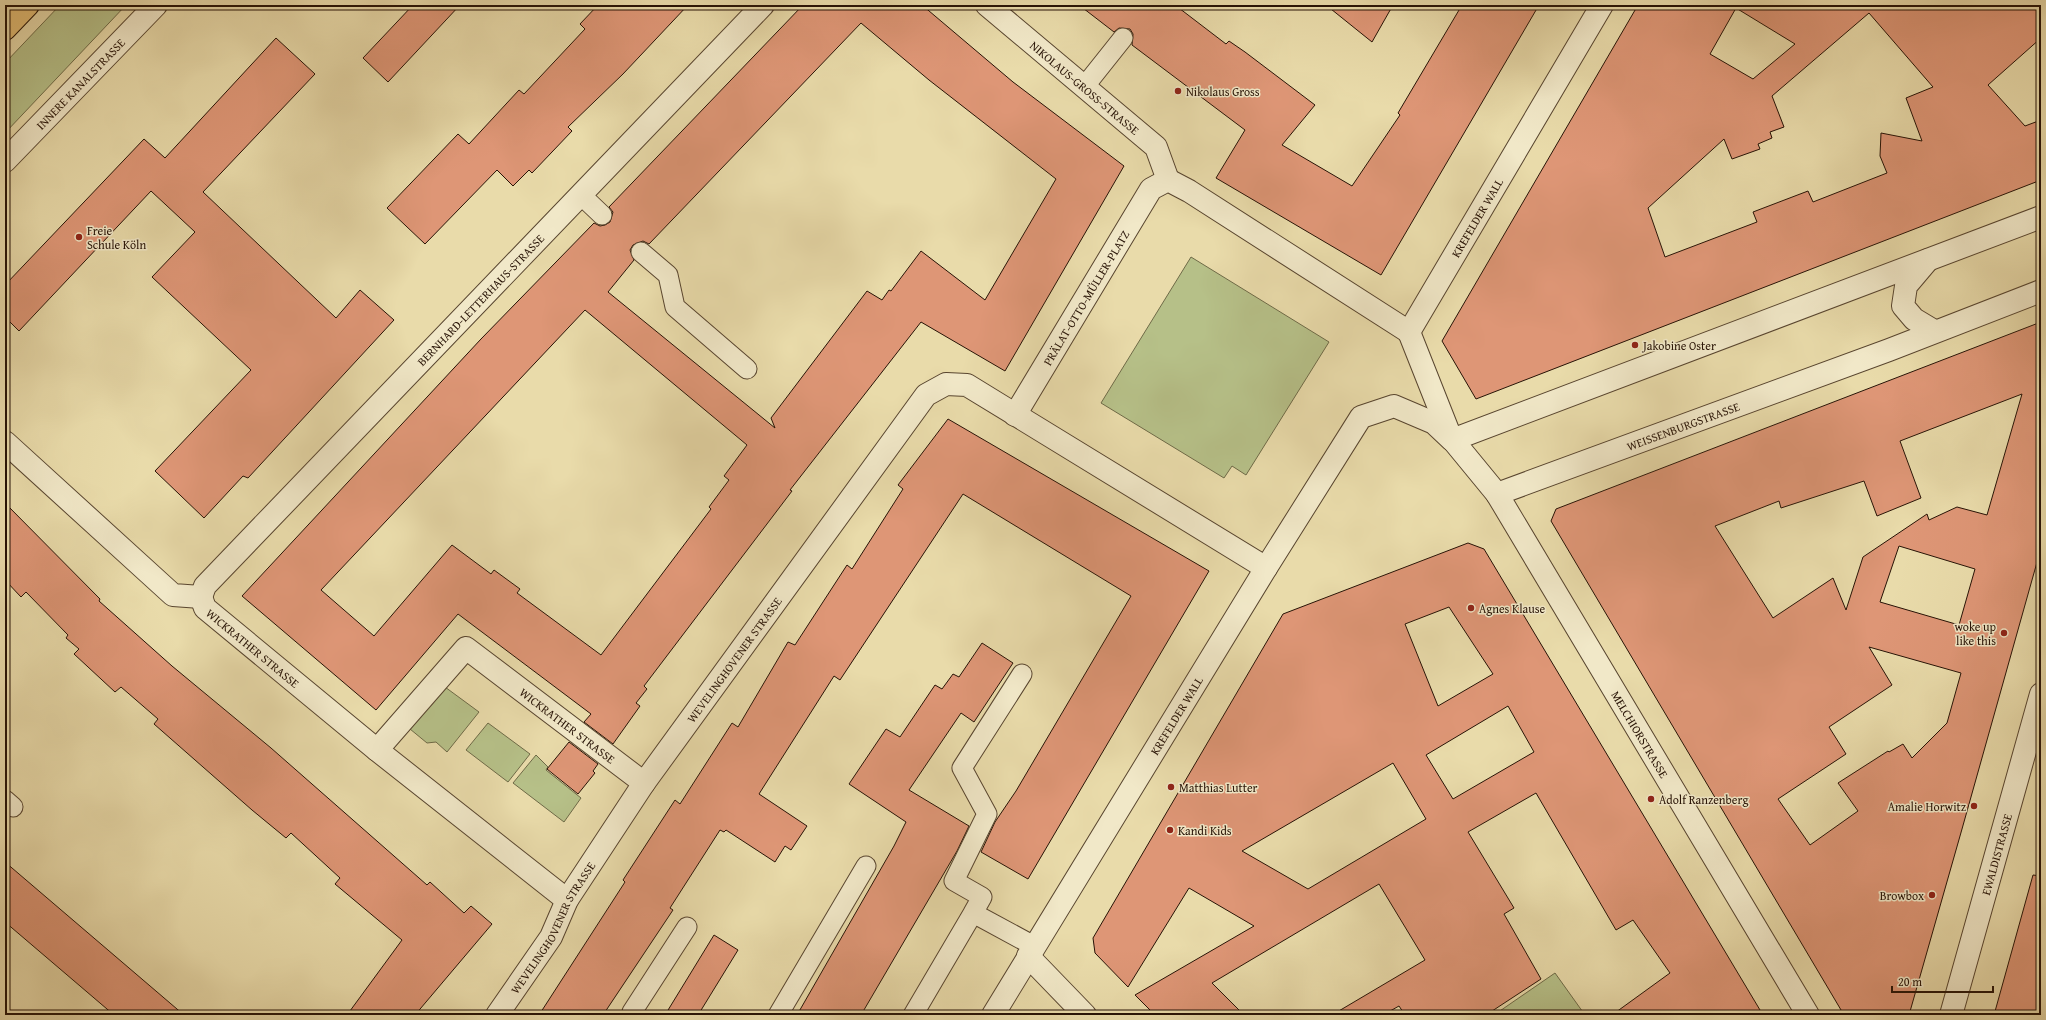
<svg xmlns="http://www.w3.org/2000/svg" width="2046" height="1020" font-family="'Gentium Book Plus',serif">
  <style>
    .green { fill: #b6c088; stroke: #6e6a47 }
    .building { fill: #de9676; stroke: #271306; fill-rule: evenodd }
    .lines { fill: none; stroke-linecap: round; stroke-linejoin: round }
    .service-casing { stroke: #58452f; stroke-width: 21 }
    .minor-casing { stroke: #58452f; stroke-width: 24 }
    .primary-casing { stroke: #271306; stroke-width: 24 }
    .service { stroke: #f1e8c8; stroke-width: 19 }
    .minor { stroke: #f1e8c8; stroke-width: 22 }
    .primary { stroke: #e4be75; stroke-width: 22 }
    .poi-dot { fill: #8f2418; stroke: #f1e8c8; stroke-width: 1.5 }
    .labels { text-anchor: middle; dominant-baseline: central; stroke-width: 3; stroke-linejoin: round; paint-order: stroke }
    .street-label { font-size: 12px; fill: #271306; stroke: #f1e8c8 }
    .poi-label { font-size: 12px; fill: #271306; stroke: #f1e8c8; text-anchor: start }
  </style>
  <rect width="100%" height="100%" fill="#e9dbaa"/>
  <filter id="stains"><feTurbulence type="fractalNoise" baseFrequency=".005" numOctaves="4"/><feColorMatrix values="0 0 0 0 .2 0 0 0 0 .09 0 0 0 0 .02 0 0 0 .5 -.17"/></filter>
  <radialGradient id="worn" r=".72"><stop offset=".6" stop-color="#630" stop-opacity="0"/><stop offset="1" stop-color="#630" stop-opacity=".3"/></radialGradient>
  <path class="green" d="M 60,5 L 126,5 L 5,133 L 5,63 Z
    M 1191,257 L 1329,342 L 1246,475 L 1232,466 L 1224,478 L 1101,403 Z
    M 445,687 L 479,712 L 447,752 L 436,742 L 427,743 L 410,729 Z
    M 488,723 L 530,754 L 508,782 L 466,750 Z
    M 536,755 L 548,767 L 546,770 L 581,798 L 564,822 L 513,783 Z
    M 1555,973 L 1585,1015 L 1494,1015 Z"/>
  <path class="building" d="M 413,5 L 460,5 L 388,82 L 363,58 Z
    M 598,5 L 688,5 L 623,74 L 568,127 L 572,131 L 532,173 L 529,170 L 513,186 L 497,170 L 425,244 L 387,208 L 458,134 L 469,144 L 519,90 L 524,94 L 585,29 L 580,24 Z
    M 803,5 L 922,5 L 1013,82 L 1124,166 L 1005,371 L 921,322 L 790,490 L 792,491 L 644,686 L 647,689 L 636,703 L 640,706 L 613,744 L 584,722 L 591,714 L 458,614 L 376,710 L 242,596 L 481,339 L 594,223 L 600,226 L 605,225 L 610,222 L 613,212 L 609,207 ZM 861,23 L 929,80 L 1056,179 L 985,300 L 921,251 L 891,291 L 889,290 L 882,300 L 867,291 L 771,418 L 775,428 L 608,292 L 634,260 L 630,250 L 633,245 L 643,241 L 649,244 ZM 585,310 L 747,445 L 724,476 L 729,480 L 709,507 L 711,509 L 601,655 L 517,593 L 520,589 L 494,570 L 491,574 L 452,545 L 374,636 L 321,590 Z
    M 1079,5 L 1175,5 L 1226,44 L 1229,41 L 1245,52 L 1315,105 L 1282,145 L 1352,186 L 1400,115 L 1398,113 L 1462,5 L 1539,5 L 1381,275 L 1216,178 L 1245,130 L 1132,45 L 1133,34 L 1130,29 L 1119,28 L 1114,32 Z
    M 1326,5 L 1393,5 L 1372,42 Z
    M 1638,5 L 2041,5 L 2041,38 L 1988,85 L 2025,126 L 2041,120 L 2041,180 L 1476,399 L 1442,341 ZM 1736,8 L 1795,44 L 1753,79 L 1710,54 ZM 1869,13 L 1933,87 L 1906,98 L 1922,141 L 1881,133 L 1880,156 L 1887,173 L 1813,202 L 1808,191 L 1753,212 L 1757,222 L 1665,257 L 1648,208 L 1724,139 L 1732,159 L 1760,149 L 1758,144 L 1772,138 L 1770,132 L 1784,127 L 1772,96 Z
    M 276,38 L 315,74 L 203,192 L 336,318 L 360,290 L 394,320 L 248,478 L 243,476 L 204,518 L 155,471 L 251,370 L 152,277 L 195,232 L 151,191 L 19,331 L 5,317 L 5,285 L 144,139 L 165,158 Z
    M 2041,322 L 2041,548 L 1962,829 L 1909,1015 L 1844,1015 L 1551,521 L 1556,509 ZM 2022,394 L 1987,515 L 1957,507 L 1929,520 L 1927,514 L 1863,557 L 1846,610 L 1833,578 L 1773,618 L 1715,526 L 1779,501 L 1781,508 L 1864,481 L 1877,516 L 1921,498 L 1900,441 ZM 1899,546 L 1975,569 L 1959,625 L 1880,602 ZM 1869,647 L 1961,673 L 1947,723 L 1912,758 L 1903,744 L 1889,752 L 1888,751 L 1838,783 L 1858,811 L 1810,845 L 1778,799 L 1846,754 L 1829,727 L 1892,685 Z
    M 948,419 L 1209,571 L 1028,879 L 981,852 L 995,822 L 1016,791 L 1131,596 L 963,494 L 840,680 L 834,676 L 759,794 L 807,826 L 791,850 L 785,846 L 775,862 L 726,830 L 724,832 L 720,830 L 670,908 L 673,910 L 603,1015 L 539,1015 L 625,882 L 623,880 L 675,800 L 680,804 L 732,723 L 738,727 L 788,642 L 795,645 L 847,565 L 852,569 L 903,489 L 898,485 Z
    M 5,503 L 100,599 L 99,601 L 172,666 L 271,748 L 427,885 L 430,882 L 464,913 L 471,906 L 492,924 L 415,1015 L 347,1015 L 402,940 L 335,884 L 340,878 L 291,833 L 286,838 L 252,810 L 154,724 L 158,719 L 121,687 L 115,692 L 74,654 L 79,649 L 66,638 L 68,635 L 26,592 L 21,597 L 5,580 Z
    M 1468,543 L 1484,549 L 1763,1015 L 1612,1015 L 1670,973 L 1633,920 L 1616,930 L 1536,793 L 1468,832 L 1514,908 L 1504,914 L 1541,979 L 1486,1015 L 1405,1015 L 1399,1006 L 1383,1015 L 1332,1015 L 1425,960 L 1379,884 L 1212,983 L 1244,1015 L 1155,1015 L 1135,995 L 1254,926 L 1189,888 L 1128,987 L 1095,953 L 1093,938 L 1283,614 ZM 1449,607 L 1493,674 L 1438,706 L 1405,624 ZM 1508,706 L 1534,752 L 1453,799 L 1426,755 ZM 1393,763 L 1426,819 L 1308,889 L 1242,851 Z
    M 982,643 L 1013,663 L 974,722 L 961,713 L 909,790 L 969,826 L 957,851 L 861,1015 L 797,1015 L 894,846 L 906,822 L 849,784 L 886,729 L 900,737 L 935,685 L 942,689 L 953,674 L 959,677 Z
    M 569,742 L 598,764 L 593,771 L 595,773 L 578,794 L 547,769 Z
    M 5,862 L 184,1015 L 114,1015 L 5,922 Z
    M 2033,875 L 2041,876 L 2041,1015 L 1994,1015 Z
    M 714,935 L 738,950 L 703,1007 L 698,1015 L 665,1015 Z"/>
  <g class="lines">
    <g class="service-casing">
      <path id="service" d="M 1084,87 L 1123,38
        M 581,195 L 602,215
        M 641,252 L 668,275 L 675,307 L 747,369
        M 5,800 L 13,807
        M 973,913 L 982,897 L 954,881 L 987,814 L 962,768 L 1022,674
        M 637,1015 L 632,1012 L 687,927
        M 778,1015 L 866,866
        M 913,1015 L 973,913 L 1034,946"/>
    </g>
    <g class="minor-casing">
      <g id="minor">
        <path id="s1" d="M 987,5 L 1156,147 L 1168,180"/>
        <path id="s2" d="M 5,161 L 156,5"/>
        <path d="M 1928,260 L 1906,286 L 1903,306 L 1914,319 L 1934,331"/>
        <path id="s3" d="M 1409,332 L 1451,438 L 1497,494 L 1808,1015"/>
        <path id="s4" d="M 1409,332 L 1602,5"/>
        <path id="s5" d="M 1015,415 L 1151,189 L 1168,180 L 1189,191 L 1409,332"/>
        <path d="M 5,442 L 173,595 L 201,597"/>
        <path id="s6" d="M 1497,494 L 1889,350 L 2041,291"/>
        <path id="s7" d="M 201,597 L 205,586 L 763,5"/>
        <path id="s8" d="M 201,597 L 205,608 L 377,750 L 567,900"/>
        <path id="s9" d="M 377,750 L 466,648 L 644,783"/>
        <path d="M 1028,956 L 1085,1015"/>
        <path id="s10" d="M 497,1015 L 551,937 L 567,900 L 644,783 L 926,395 L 946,384 L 967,385 L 1266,568"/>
        <path id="s11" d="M 993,1015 L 1266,568 L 1361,417 L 1394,406 L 1434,423 L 1452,440 L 2041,217"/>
        <path id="s12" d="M 1951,1015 L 2041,694"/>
      </g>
    </g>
    <g class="primary-casing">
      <path id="primary" d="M 5,29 L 28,5"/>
    </g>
    <use href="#service" class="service"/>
    <use href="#minor" class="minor"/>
    <use href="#primary" class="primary"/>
  </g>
  <g class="poi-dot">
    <circle cx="1178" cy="91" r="4"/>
    <circle cx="79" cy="237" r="4"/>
    <circle cx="1635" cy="345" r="4"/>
    <circle cx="1471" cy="608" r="4"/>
    <circle cx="2004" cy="633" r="4"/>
    <circle cx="1171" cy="787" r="4"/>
    <circle cx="1651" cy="799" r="4"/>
    <circle cx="1974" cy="806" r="4"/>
    <circle cx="1170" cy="830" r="4"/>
    <circle cx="1932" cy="895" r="4"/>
  </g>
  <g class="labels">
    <g class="street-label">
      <text stroke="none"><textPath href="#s2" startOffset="108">INNERE KANALSTRASSE</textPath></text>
      <text stroke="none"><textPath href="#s1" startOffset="128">NIKOLAUS-GROSS-STRASSE</textPath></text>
      <text stroke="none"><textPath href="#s4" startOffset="133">KREFELDER WALL</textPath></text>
      <text stroke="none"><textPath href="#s5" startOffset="137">PRÄLAT-OTTO-MÜLLER-PLATZ</textPath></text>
      <text stroke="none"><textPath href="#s7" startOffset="409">BERNHARD-LETTERHAUS-STRASSE</textPath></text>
      <text stroke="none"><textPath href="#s6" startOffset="198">WEISSENBURGSTRASSE</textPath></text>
      <text stroke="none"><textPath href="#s8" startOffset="74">WICKRATHER STRASSE</textPath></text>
      <text stroke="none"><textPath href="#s10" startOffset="428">WEVELINGHOVENER STRASSE</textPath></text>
      <text stroke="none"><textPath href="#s11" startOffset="351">KREFELDER WALL</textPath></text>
      <text stroke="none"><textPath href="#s9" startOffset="263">WICKRATHER STRASSE</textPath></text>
      <text stroke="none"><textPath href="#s3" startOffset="466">MELCHIORSTRASSE</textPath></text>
      <text stroke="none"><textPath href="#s12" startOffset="167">EWALDISTRASSE</textPath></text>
      <text stroke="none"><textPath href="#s10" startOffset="104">WEVELINGHOVENER STRASSE</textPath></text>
    </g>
    <g class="poi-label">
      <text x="1186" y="91">Nikolaus Gross</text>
      <text x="87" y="230">Freie<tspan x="87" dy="14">Schule Köln</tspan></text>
      <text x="1643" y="345">Jakobine Oster</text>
      <text x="1479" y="608">Agnes Klause</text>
      <text x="1996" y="626" text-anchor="end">woke up<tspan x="1996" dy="14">like this</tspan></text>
      <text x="1179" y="787">Matthias Lutter</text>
      <text x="1659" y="799">Adolf Ranzenberg</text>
      <text x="1966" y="806" text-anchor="end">Amalie Horwitz</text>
      <text x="1178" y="830">Kandi Kids</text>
      <text x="1924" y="895" text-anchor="end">Browbox</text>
    </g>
  </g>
  <rect width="2046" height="1020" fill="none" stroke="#e9dbaa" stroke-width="20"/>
  <rect x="6" y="6" width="2034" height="1008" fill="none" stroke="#271306" stroke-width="2"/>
  <rect x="10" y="10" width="2026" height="1000" fill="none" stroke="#271306"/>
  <path d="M1892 986v6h101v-6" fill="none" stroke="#271306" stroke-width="2"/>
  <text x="1898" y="986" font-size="12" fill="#271306" stroke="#f1e8c8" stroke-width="3" paint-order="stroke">20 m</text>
  <rect width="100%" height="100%" filter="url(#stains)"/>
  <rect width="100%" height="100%" fill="url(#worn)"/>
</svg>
